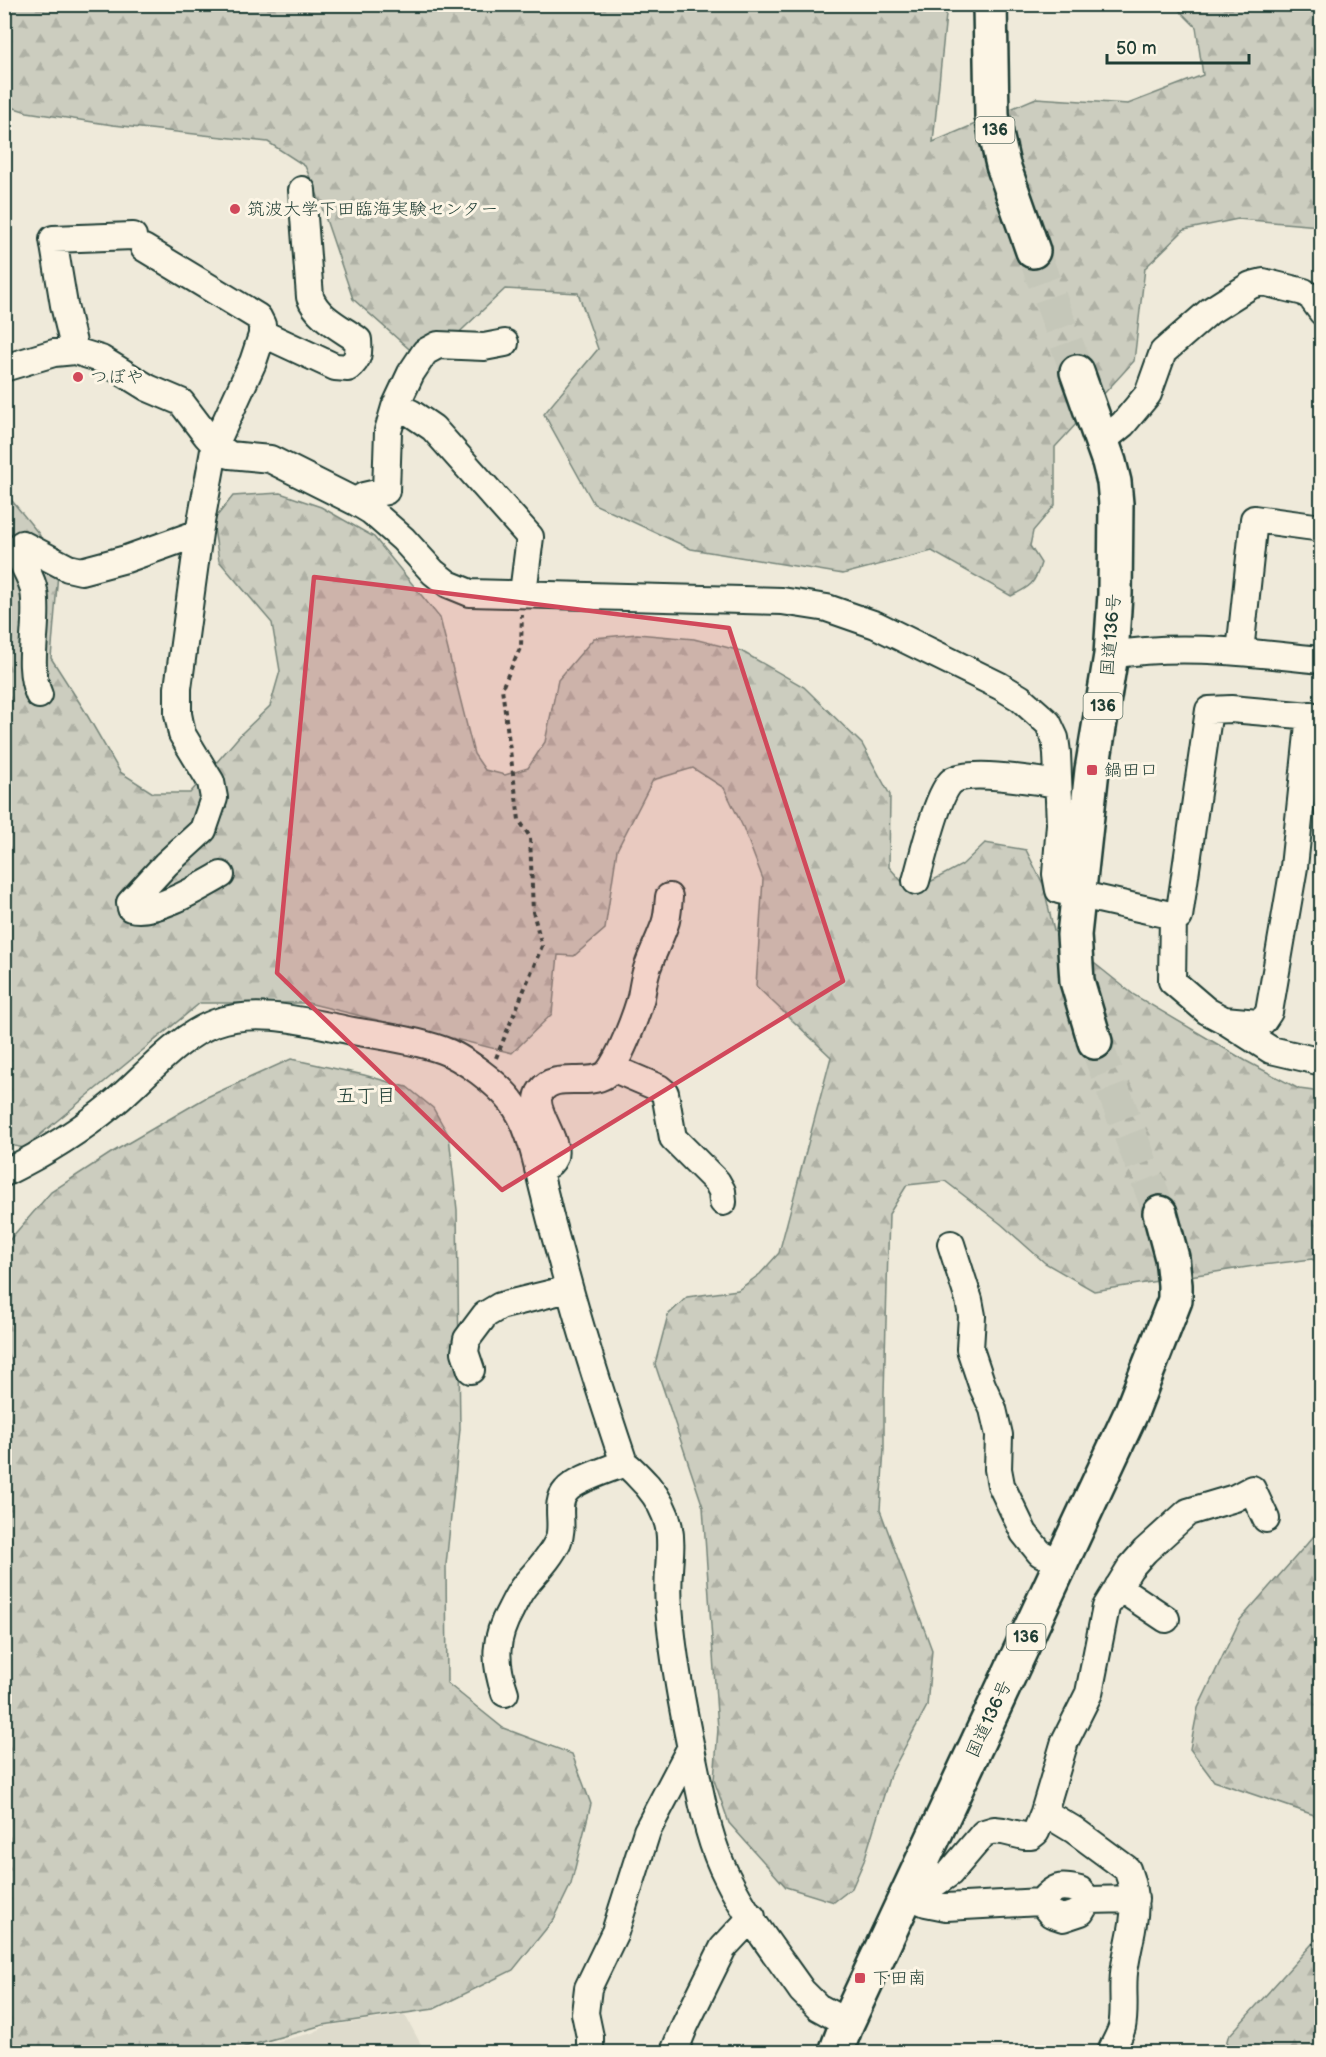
<svg xmlns="http://www.w3.org/2000/svg" width="1326" height="2057" font-family="'Balsamiq Sans','Klee One',sans-serif">
  <style>
    .built { fill: #dedbcc }
    .forest { fill: url(#forest-firs); stroke: #76857a; stroke-width: 1.5 }
    .lines { fill: none; stroke-linecap: round; stroke-linejoin: round }
    .highway-tunnel { stroke: #c5c7b9; stroke-width: 33; stroke-dasharray: 33 16; stroke-linecap: butt }
    .minor-casing { stroke: #1f3d34; stroke-width: 30 }
    .highway-casing { stroke: #1f3d34; stroke-width: 38 }
    .path { stroke: #1f3d34; stroke-width: 4; stroke-dasharray: 4.5 4.5; stroke-linecap: butt }
    .minor { stroke: #fcf5e5; stroke-width: 26 }
    .highway { stroke: #fcf5e5; stroke-width: 33 }
    .marked { fill: #d1495b; fill-opacity: 0.2; stroke: #d1495b; stroke-width: 4.5; stroke-linejoin: round }
    .poi-dot { fill: #d1495b; stroke: #fcf5e5; stroke-width: 2 }
    .labels { text-anchor: middle; dominant-baseline: central; stroke-width: 6; stroke-linejoin: round; paint-order: stroke }
    .shield { fill: #fcf5e5; stroke: #617469; stroke-width: 1.5 }
    .shield-label { font-size: 16px; font-weight: bold; fill: #1f3d34 }
    .poi-label { font-size: 18px; fill: #1f3d34; stroke: #fcf5e5; text-anchor: start }
    .street-label { font-size: 18px; fill: #1f3d34; stroke: #fcf5e5 }
    .neighbourhood-label { font-size: 20px; fill: #1f3d34; stroke: #fcf5e5 }
  </style>
  <defs>
    <pattern id="forest-firs" width="22" height="20" patternUnits="userSpaceOnUse" patternTransform="scale(1.5)"><rect width="22" height="20" fill="#cccdbf"/><path d="M5 1l3.5 6h-7zM16 11l3.5 6h-7z" fill="#afb1a5"/></pattern>
  </defs>
  <rect width="100%" height="100%" fill="#efeada"/>
  <filter id="ink" filterUnits="userSpaceOnUse"><feTurbulence type="fractalNoise" baseFrequency=".0167" numOctaves="2"/><feDisplacementMap in="SourceGraphic" scale="12" xChannelSelector="R" yChannelSelector="G"/><feConvolveMatrix kernelMatrix="1 2 1 2 8 2 1 2 1" color-interpolation-filters="sRGB"/></filter>
  <g filter="url(#ink)">
    <path class="built" d="M 405,2015 L 425,2052 L 241,2052 L 259,2046 L 312,2033 L 327,2026 Z"/>
    <path class="forest" d="M 4,5 L 947,5 L 933,142 L 1036,98 L 1128,104 L 1203,75 L 1196,27 L 1174,5 L 1321,5 L 1321,228 L 1319,226 L 1238,219 L 1184,230 L 1145,268 L 1134,361 L 1055,447 L 1055,505 L 1033,531 L 1030,546 L 1041,563 C 1035,584 1030,587 1011,596 L 932,551 L 843,574 L 691,549 L 594,504 L 544,414 L 598,349 L 578,293 L 505,289 L 426,364 L 353,299 L 319,199 L 305,166 L 268,142 L 113,125 L 27,112 L 5,105 Z
      M 4,491 L 39,534 L 58,573 L 51,658 L 83,708 L 120,772 L 153,793 L 190,793 L 242,733 L 270,706 L 280,671 L 272,623 L 219,561 L 213,521 L 233,496 L 280,493 L 321,507 L 374,537 L 440,618 L 474,754 L 485,770 L 505,775 L 528,768 L 545,742 L 558,680 L 594,638 L 637,634 L 694,639 L 741,651 L 804,687 L 862,744 L 890,795 L 889,867 L 911,892 L 962,865 L 985,843 L 1026,850 L 1043,884 L 1054,931 L 1134,995 L 1246,1061 L 1299,1089 L 1321,1092 L 1321,1265 L 1312,1259 L 1254,1266 L 1094,1291 L 1045,1263 L 1001,1224 L 945,1181 L 907,1185 L 889,1214 L 884,1393 L 884,1449 L 880,1510 L 932,1650 L 927,1706 L 890,1775 L 864,1861 L 852,1888 L 834,1902 L 786,1887 L 729,1823 L 714,1780 L 718,1729 L 703,1507 L 655,1364 L 668,1315 L 687,1297 L 738,1290 L 760,1274 L 779,1253 L 831,1057 L 756,986 L 763,879 L 743,827 L 724,788 L 693,768 L 653,780 L 617,850 L 605,929 L 574,956 L 558,955 L 552,1014 L 512,1053 L 308,1003 L 200,1003 L 24,1148 L 5,1144 Z
      M 291,1059 L 364,1075 L 407,1087 L 433,1108 L 449,1136 L 457,1210 L 460,1429 L 446,1565 L 447,1683 L 503,1728 L 572,1754 L 591,1804 L 571,1884 L 554,1919 L 513,1970 L 434,2009 L 323,2025 L 227,2052 L 5,2052 L 5,1245 L 51,1192 L 111,1153 L 207,1097 Z
      M 1321,1528 L 1321,1821 L 1317,1816 L 1214,1781 L 1190,1749 L 1198,1708 L 1240,1620 Z
      M 1321,1934 L 1321,2052 L 1224,2052 L 1228,2037 Z"/>
    <g class="lines">
      <path class="highway-tunnel" d="M 1033,251 L 1077,372
        M 1095,1042 L 1160,1213"/>
      <g class="minor-casing">
        <path id="minor" d="M 144,248 L 258,317 L 262,325 L 262,335 L 253,362 L 215,445 L 199,533 L 178,688 L 178,714 L 182,734 L 211,782 L 214,798 L 203,830 L 166,864 L 130,903 L 131,908 C 154,915 200,887 221,875
          M 262,335 L 266,335 L 335,367 L 348,368 C 359,359 359,353 358,340 C 341,328 317,317 310,297 L 302,190
          M 75,351 L 64,305 L 53,239 L 133,236
          M 4,368 L 54,353 L 75,351 L 101,359 L 148,388 L 181,402 L 206,435 L 215,445 L 230,455 L 270,459 L 356,502 L 371,511 L 403,539 L 433,572 L 448,584 L 470,593 L 782,601 L 827,608 L 876,625 L 1000,686 L 1020,698 L 1048,723 L 1055,738 L 1057,753 L 1060,824 L 1056,874 L 1059,890 L 1179,917 L 1209,710 L 1231,709 L 1322,717
          M 395,407 L 411,413 L 433,428 L 530,537 L 523,593
          M 1102,441 L 1123,424 L 1148,394 L 1163,352 L 1210,311 L 1251,285 L 1263,282 L 1304,292 L 1311,297 L 1322,312
          M 356,502 L 364,496 L 386,491 L 388,431 L 395,407 L 411,373 L 425,352 L 438,345 L 484,347 L 505,343
          M 1240,652 L 1254,519 L 1322,528
          M 1111,655 C 1183,643 1250,653 1322,660
          M 39,695 C 25,662 40,626 34,591 C 32,576 20,563 17,548 L 22,544 L 68,568 L 81,571 L 126,559 L 199,533
          M 916,881 C 922,861 937,793 952,781 C 969,769 1037,781 1058,784
          M 1173,916 L 1172,981 L 1207,1011 L 1224,1020 L 1258,1023 L 1263,1021 L 1269,1012 L 1294,867 L 1310,715
          M 1227,1022 L 1271,1050 L 1322,1062
          M 612,1068 L 659,1088 L 665,1093 L 673,1138 L 717,1182 L 722,1191 L 723,1202
          M 538,1169 C 541,1168 547,1166 550,1163 C 568,1146 527,1110 541,1091 C 555,1071 586,1087 605,1075 C 617,1067 637,1013 641,997 C 643,987 644,976 648,966 C 653,952 660,938 665,924 C 668,916 668,906 669,897
          M 4,1173 C 43,1154 80,1131 114,1103 C 144,1078 177,1037 215,1023 C 257,1007 311,1023 353,1031 C 382,1036 414,1040 442,1050 C 463,1057 498,1084 511,1101 C 531,1125 537,1166 545,1196 C 550,1219 557,1242 563,1265 C 581,1332 602,1398 624,1463 C 633,1469 639,1477 647,1485 C 685,1530 664,1556 669,1606 C 673,1660 684,1715 695,1768 C 703,1806 709,1842 727,1877 C 746,1916 777,1955 802,1991 L 818,2007 L 847,2023
          M 951,1244 L 969,1300 L 972,1316 L 970,1349 L 982,1385 L 993,1409 L 999,1435 L 998,1469 L 1001,1485 L 1024,1533 L 1040,1553 L 1061,1563
          M 471,1370 L 465,1352 L 467,1339 L 485,1315 L 500,1306 L 569,1289
          M 1118,1587 L 1166,1619
          M 505,1693 C 494,1661 494,1639 511,1609 C 515,1601 519,1592 525,1585 C 536,1572 551,1557 558,1541 C 565,1525 554,1504 566,1491 C 576,1479 608,1470 624,1463
          M 1044,1812 L 1074,1830 L 1127,1869 C 1142,1909 1131,1927 1125,1966 C 1121,1985 1126,2007 1122,2027 C 1120,2035 1114,2044 1111,2052
          M 907,1895 L 926,1903 L 946,1907 L 1041,1902 C 1054,1886 1060,1885 1080,1890 L 1088,1900 L 1135,1899
          M 914,1898 L 950,1873 L 984,1833 L 994,1830 L 1003,1831 L 1024,1836 L 1031,1836 L 1036,1832 L 1044,1812 L 1065,1741 L 1089,1693 L 1106,1607 L 1130,1568 L 1145,1551 L 1188,1512 L 1235,1498 L 1252,1489 L 1266,1519
          M 1041,1902 L 1051,1914 L 1063,1918 L 1081,1912 L 1088,1900
          M 590,2052 L 590,2037 L 585,2013 L 588,1988 L 615,1932 L 647,1831 L 691,1747
          M 674,2052 L 685,2025 L 723,1948 L 752,1917"/>
      </g>
      <g class="highway-casing">
        <path id="highway" d="M 990,4 L 992,116 L 1003,165 L 1033,251
          M 1077,372 L 1109,462 L 1114,482 L 1116,504 L 1115,594 L 1111,655 L 1092,770 L 1074,935 L 1077,981 L 1095,1042
          M 836,2052 L 847,2023 L 1131,1413 L 1175,1300 L 1175,1285 L 1172,1258 L 1160,1213"/>
      </g>
      <path class="path" d="M 496,1058 L 542,946 L 533,912 L 530,837 L 519,820 L 502,688 L 521,646 L 522,614"/>
      <use href="#minor" class="minor"/>
      <use href="#highway" class="highway"/>
    </g>
  </g>
  <path class="marked" d="M 314,577 L 729,628 L 843,981 L 502,1190 L 277,973 Z"/>
  <g class="poi-dot">
    <circle cx="235" cy="209" r="6"/>
    <circle cx="78" cy="377" r="6"/>
    <rect x="1086" y="764" width="12" height="12" rx="3"/>
    <rect x="854" y="1972" width="12" height="12" rx="3"/>
  </g>
  <g class="labels">
    <g class="shield">
      <rect x="975.5" y="117" width="39" height="26" rx="4.5"/>
      <rect x="1083.5" y="693" width="39" height="26" rx="4.5"/>
      <rect x="1006.5" y="1624" width="39" height="26" rx="4.5"/>
    </g>
    <g class="shield-label">
      <text x="995" y="130">136</text>
      <text x="1103" y="706">136</text>
      <text x="1026" y="1637">136</text>
    </g>
    <g class="poi-label">
      <text x="247" y="209">筑波大学下田臨海実験センター</text>
      <text x="90" y="377">つぼや</text>
      <text x="1104" y="770">鍋田口</text>
      <text x="872" y="1978">下田南</text>
    </g>
    <g class="street-label">
      <text transform="translate(1111 635) rotate(-85)">国道136号</text>
      <text transform="translate(989 1719) rotate(-65)">国道136号</text>
    </g>
    <g class="neighbourhood-label">
      <text x="366" y="1096">五丁目</text>
    </g>
  </g>
  <rect width="1326" height="2057" fill="none" stroke="#fcf5e5" stroke-width="24"/>
  <rect x="12" y="12" width="1302" height="2033" fill="none" stroke="#1f3d34" stroke-width="2" filter="url(#ink)"/>
  <path d="M1107 54v9h142v-9" fill="none" stroke="#1f3d34" stroke-width="3"/>
  <text x="1116" y="54" font-size="18" fill="#1f3d34" stroke="#fcf5e5" stroke-width="4.5" paint-order="stroke">50 m</text>
</svg>
